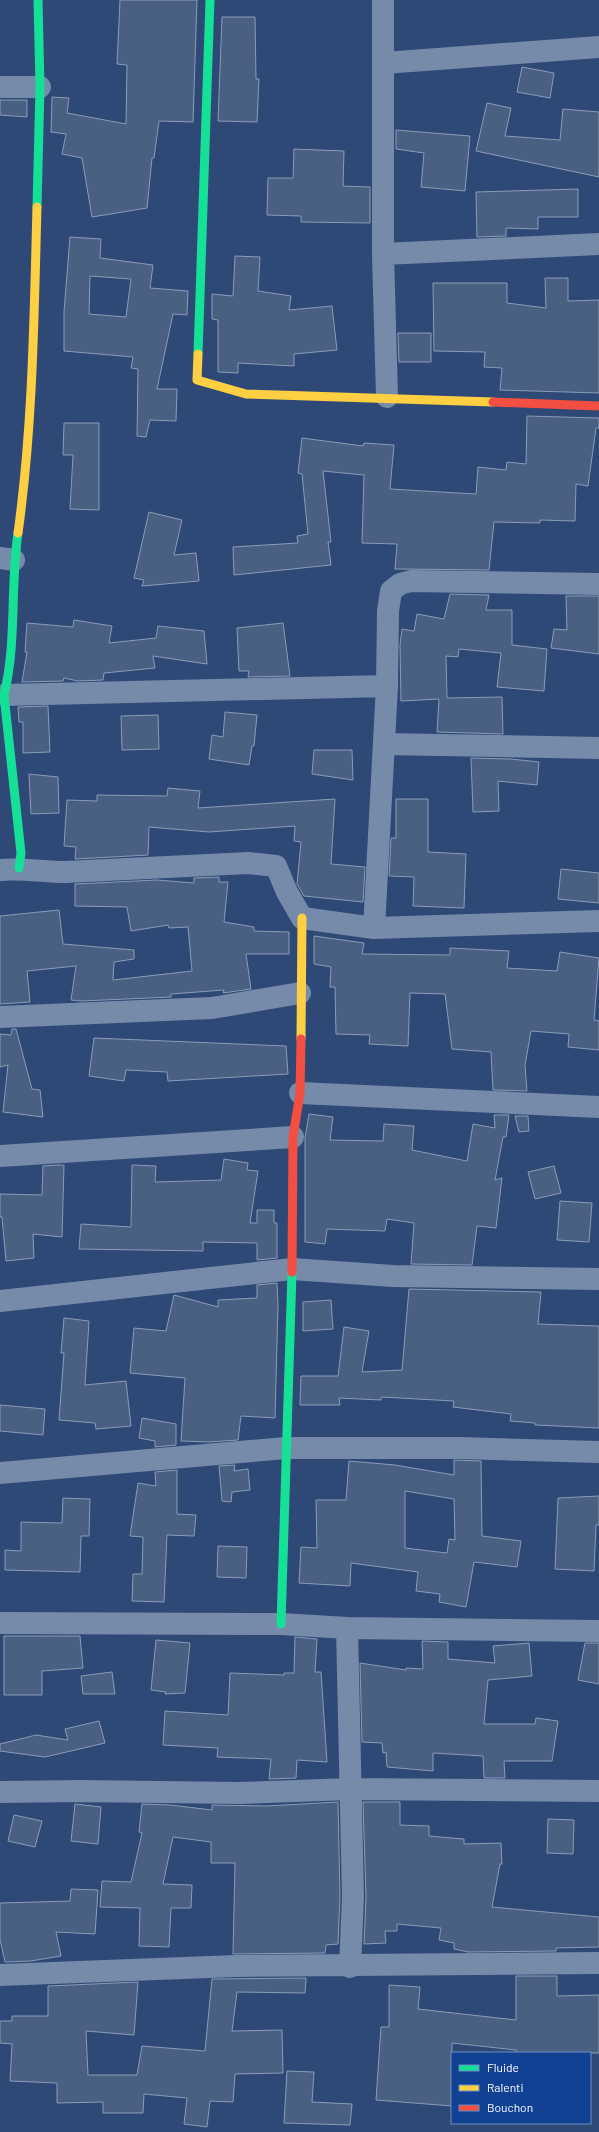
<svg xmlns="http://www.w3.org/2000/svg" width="599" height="2132" font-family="Barlow,sans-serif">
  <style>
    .building { fill: #4a6083; stroke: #8b9cb6; fill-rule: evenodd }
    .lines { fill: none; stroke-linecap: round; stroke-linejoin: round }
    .street { stroke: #768aa9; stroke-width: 22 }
    .fast { stroke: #16e098; stroke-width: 9 }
    .slow { stroke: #ffcf43; stroke-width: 9 }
    .jam { stroke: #f24e42; stroke-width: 9 }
  </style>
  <rect width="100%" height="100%" fill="#2e4976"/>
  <path class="building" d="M 120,0 L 197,0 L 193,122 L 159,121 L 154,158 L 152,158 L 147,208 L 92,217 L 82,158 L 62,154 L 66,134 L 51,132 L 52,97 L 69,98 L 67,113 L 126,124 L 127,65 L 117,64 Z
    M 222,17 L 255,17 L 256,79 L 259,79 L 257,122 L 218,121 Z
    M 522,67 L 554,73 L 550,98 L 517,92 Z
    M 0,100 L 27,100 L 27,117 L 0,115 Z
    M 487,103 L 511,108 L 505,136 L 560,140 L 563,109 L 599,112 L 599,177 L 476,151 Z
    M 396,130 L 470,136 L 465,191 L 421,187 L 424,153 L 396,149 Z
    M 294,149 L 344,151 L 343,186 L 370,187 L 370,223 L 301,222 L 301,216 L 267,215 L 268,178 L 293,178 Z
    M 578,189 L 578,217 L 538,217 L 538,229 L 506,228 L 506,236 L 477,237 L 476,192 Z
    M 70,237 L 101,239 L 100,258 L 153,265 L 150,288 L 188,291 L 187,315 L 173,314 L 157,389 L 177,389 L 176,421 L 150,420 L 146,437 L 137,436 L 138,369 L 131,368 L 133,357 L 64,351 L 64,312 ZM 90,276 L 131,279 L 126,317 L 89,314 Z
    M 235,256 L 260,257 L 258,291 L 291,296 L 289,310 L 332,306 L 337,350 L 294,354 L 294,366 L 238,363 L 238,373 L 218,372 L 218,320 L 212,319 L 212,294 L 233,296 Z
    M 545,278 L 568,278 L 568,301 L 599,300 L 599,393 L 500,390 L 502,368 L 484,367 L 485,352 L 434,351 L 433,283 L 507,283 L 507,303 L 546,308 Z
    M 398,333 L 431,333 L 431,362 L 399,362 Z
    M 527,416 L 599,418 L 599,428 L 596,428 L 588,486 L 576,484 L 575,521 L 540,520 L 540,523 L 494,522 L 489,570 L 395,569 L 397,544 L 362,543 L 364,475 L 323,471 L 331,542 L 328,542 L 331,565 L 234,575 L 233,547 L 298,543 L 297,536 L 308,534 L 302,474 L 298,473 L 302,438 L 363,446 L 364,443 L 394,445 L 390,489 L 476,494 L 478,467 L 506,470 L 507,462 L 526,464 Z
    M 64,423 L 99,423 L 99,510 L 70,509 L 73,455 L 63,455 Z
    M 149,512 L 182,520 L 174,555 L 196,553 L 199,581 L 142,586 L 144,580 L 134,578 Z
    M 450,594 L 489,595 L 486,610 L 512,610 L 512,645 L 547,649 L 544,691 L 497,687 L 501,653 L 459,649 L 458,657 L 446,656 L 447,698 L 502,697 L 503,734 L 437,732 L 439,699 L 401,701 L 400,645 L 402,629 L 414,631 L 417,614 L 444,619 Z
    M 566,596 L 599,596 L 599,654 L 551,648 L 554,629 L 567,630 Z
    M 74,620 L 112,626 L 109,643 L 156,638 L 158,626 L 204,631 L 207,664 L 153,656 L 155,668 L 104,673 L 103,680 L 78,681 L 64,678 L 63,681 L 22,682 L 27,652 L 25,652 L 27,623 L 73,627 Z
    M 283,623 L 290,676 L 248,677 L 249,671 L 239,671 L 237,628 Z
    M 48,706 L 50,752 L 23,753 L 23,722 L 19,722 L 18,707 Z
    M 225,712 L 257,715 L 254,746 L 252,746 L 249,765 L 209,759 L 212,735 L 223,737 Z
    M 158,715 L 159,749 L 122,750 L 121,716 Z
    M 314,750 L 352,750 L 353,780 L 312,774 Z
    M 471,758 L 511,759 L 539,762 L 537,785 L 498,781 L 499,811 L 473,812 Z
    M 29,774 L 58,777 L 59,813 L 31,814 Z
    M 168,788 L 200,791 L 198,808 L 335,799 L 331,864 L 365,867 L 363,902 L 304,896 L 297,884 L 301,842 L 294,841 L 295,826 L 209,832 L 149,827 L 148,855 L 75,859 L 76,847 L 64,846 L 67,800 L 97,801 L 97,795 L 167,796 Z
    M 396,799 L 428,799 L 428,852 L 466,854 L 464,908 L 413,906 L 414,877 L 389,876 L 391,838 L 396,838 Z
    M 561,869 L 599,873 L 599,903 L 558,899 Z
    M 219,877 L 219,882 L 228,882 L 224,922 L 254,927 L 254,931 L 289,932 L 289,954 L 246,954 L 251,989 L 223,993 L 224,990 L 171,994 L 171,997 L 81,1001 L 71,1000 L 76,966 L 27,971 L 30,1002 L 0,1004 L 0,916 L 59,910 L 63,944 L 134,950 L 134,959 L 114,962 L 113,980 L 192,971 L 188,927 L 169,928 L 168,925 L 131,931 L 127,907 L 75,906 L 75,884 L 157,880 L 194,883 L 194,878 Z
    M 314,936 L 364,943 L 362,954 L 450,955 L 450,948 L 509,951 L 507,968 L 557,971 L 560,952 L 599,958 L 594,1020 L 599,1021 L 599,1050 L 568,1047 L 569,1034 L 531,1031 L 525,1065 L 527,1091 L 493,1090 L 491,1052 L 452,1049 L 445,994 L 410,993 L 408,1046 L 369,1044 L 370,1035 L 336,1034 L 335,987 L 330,987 L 331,967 L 314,964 Z
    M 12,1029 L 16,1029 L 32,1089 L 40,1090 L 43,1117 L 3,1112 L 8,1065 L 0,1067 L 0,1034 L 11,1035 Z
    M 94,1038 L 286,1046 L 288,1074 L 168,1081 L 167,1072 L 126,1070 L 124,1081 L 89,1076 Z
    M 309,1114 L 333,1117 L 330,1140 L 383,1141 L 384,1124 L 414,1126 L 412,1150 L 467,1161 L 473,1124 L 495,1128 L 494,1115 L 509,1115 L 506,1137 L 503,1137 L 495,1180 L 502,1178 L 496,1228 L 477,1226 L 472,1265 L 411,1264 L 414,1223 L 387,1219 L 385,1231 L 327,1229 L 325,1244 L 305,1242 L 305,1138 Z
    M 515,1116 L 528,1116 L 529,1131 L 519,1132 Z
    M 224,1159 L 248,1163 L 247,1170 L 258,1171 L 250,1223 L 257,1223 L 257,1210 L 274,1210 L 274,1223 L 277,1223 L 277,1258 L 257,1260 L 257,1243 L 203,1242 L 203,1251 L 79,1249 L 81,1224 L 131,1227 L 132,1165 L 156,1166 L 155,1182 L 221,1180 Z
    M 57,1165 L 64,1165 L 62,1237 L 33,1234 L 34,1258 L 6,1261 L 2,1217 L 0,1217 L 0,1194 L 42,1195 L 43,1166 Z
    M 554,1166 L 561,1193 L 535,1199 L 528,1172 Z
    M 560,1201 L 592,1203 L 589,1242 L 557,1240 Z
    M 277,1283 L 278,1304 L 275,1418 L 241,1416 L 238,1440 L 208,1442 L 181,1441 L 185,1378 L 130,1373 L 134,1328 L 166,1331 L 174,1295 L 218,1307 L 218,1300 L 257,1298 L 257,1285 Z
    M 409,1289 L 541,1292 L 538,1324 L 599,1326 L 599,1428 L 535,1425 L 535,1423 L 510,1421 L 511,1414 L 453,1407 L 454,1401 L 381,1397 L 381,1400 L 339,1398 L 340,1405 L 300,1405 L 301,1376 L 338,1376 L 344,1327 L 369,1331 L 362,1372 L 402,1370 Z
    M 331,1300 L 333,1329 L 303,1331 L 303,1302 Z
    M 64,1318 L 89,1321 L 85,1385 L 126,1381 L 131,1426 L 96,1429 L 95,1423 L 59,1420 L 64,1353 L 61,1353 Z
    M 0,1405 L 45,1409 L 43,1435 L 0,1431 Z
    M 142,1418 L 176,1424 L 176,1445 L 155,1447 L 155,1441 L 139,1438 Z
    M 454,1460 L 481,1461 L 482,1536 L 521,1541 L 517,1567 L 474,1562 L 466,1607 L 439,1602 L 440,1594 L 416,1591 L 418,1572 L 351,1563 L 350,1586 L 299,1583 L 301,1547 L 317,1548 L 316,1500 L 346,1500 L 349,1461 L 395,1465 L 454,1475 ZM 405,1491 L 454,1499 L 455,1540 L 449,1539 L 447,1553 L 405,1548 Z
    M 235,1465 L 234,1471 L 248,1469 L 250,1490 L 232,1492 L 231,1502 L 222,1501 L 219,1466 Z
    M 177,1470 L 177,1514 L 196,1515 L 194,1536 L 167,1535 L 164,1602 L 132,1601 L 133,1574 L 142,1574 L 143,1537 L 130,1536 L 138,1483 L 156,1486 L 155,1472 Z
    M 599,1496 L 599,1525 L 596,1525 L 594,1571 L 555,1569 L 558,1498 Z
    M 63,1498 L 90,1499 L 89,1536 L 81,1536 L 80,1572 L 5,1570 L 5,1550 L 21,1551 L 21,1522 L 62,1523 Z
    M 218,1546 L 247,1547 L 246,1578 L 217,1577 Z
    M 4,1636 L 80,1636 L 83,1668 L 42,1671 L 42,1695 L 4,1695 Z
    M 295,1637 L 317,1639 L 315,1672 L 321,1672 L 327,1762 L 297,1760 L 296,1778 L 269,1779 L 271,1759 L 217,1757 L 218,1748 L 163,1745 L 165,1711 L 228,1715 L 230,1673 L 284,1675 L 284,1673 L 294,1673 Z
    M 156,1640 L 190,1643 L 185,1693 L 165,1694 L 166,1692 L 151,1690 Z
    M 422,1641 L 448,1642 L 448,1659 L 495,1663 L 493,1646 L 529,1643 L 532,1676 L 488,1680 L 484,1724 L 535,1724 L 536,1718 L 558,1721 L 552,1761 L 504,1761 L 505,1778 L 484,1778 L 483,1756 L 433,1753 L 433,1771 L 387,1767 L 386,1752 L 383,1753 L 382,1743 L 362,1742 L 360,1663 L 406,1670 L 406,1668 L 423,1669 Z
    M 585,1643 L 599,1643 L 599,1684 L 578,1680 Z
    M 112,1672 L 115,1694 L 83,1694 L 81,1676 Z
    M 99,1721 L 105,1743 L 45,1757 L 0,1751 L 0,1744 L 36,1735 L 68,1740 L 65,1729 Z
    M 338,1802 L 340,1897 L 338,1944 L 326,1945 L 325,1953 L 233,1954 L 235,1863 L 211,1863 L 211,1842 L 173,1837 L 163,1884 L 192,1885 L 191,1908 L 171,1908 L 169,1947 L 139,1946 L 140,1908 L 100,1907 L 102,1881 L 131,1882 L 142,1833 L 139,1832 L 142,1804 L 170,1805 L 212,1810 L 212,1805 L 266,1806 Z
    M 363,1802 L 400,1802 L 400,1825 L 429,1826 L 429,1836 L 464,1839 L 464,1844 L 501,1843 L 502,1864 L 500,1864 L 492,1907 L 599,1917 L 599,1947 L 556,1948 L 556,1951 L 468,1952 L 454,1949 L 454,1943 L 439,1940 L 441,1928 L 397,1924 L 397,1931 L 385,1931 L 386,1943 L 364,1944 L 366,1897 Z
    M 75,1804 L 101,1807 L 98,1844 L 71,1841 Z
    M 14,1815 L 42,1821 L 35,1847 L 8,1841 Z
    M 548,1819 L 574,1820 L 573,1854 L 547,1853 Z
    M 71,1889 L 98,1890 L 95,1934 L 56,1932 L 61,1956 L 31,1961 L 5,1962 L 0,1939 L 0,1903 L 70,1901 Z
    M 516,1976 L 557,1976 L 557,1996 L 599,1995 L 599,2053 L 516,2053 L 516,2050 L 452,2043 L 452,2106 L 376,2100 L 381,2027 L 389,2027 L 389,1985 L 420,1987 L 418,2009 L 516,2020 Z
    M 306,1978 L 305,1993 L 237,1992 L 232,2031 L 282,2030 L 283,2073 L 235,2074 L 233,2102 L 210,2101 L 207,2127 L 184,2124 L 187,2098 L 144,2094 L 143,2113 L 103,2113 L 103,2102 L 57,2103 L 57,2083 L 10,2081 L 12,2044 L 0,2043 L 0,2021 L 12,2021 L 12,2016 L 48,2016 L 48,1986 L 138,1982 L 134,2035 L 86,2031 L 88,2075 L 137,2075 L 142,2046 L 205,2051 L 212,1979 Z
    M 287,2071 L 314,2072 L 312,2102 L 352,2104 L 350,2125 L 284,2123 Z"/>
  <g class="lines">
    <path class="street" d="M 383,0 L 383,254 L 387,397
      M 384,63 L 599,47
      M 0,87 L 40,87
      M 383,254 L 599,244
      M 0,558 L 14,560
      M 4,695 L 387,686
      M 384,744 L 599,748
      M 0,870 C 22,868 44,872 66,872 L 248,863 L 276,866 L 287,892 L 302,918 L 374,928 L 599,921
      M 374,928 L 387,686 L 388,611 L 391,591 L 400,584 L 411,581 L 599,584
      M 0,1017 L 212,1008 L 300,993
      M 300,1093 L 599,1107
      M 0,1156 L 293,1137
      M 0,1301 L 292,1269 L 393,1276 L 599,1279
      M 0,1473 L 286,1448 L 460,1448 L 599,1452
      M 0,1623 L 281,1624 L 347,1628 L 599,1631
      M 347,1628 L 353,1897 L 350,1967
      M 0,1792 L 81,1791 L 239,1793 L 350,1789 L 599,1791
      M 0,1975 L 236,1966 L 599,1963"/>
    <path class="fast" d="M 37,207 L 40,87 L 38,0
      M 198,354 L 210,0
      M 18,533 C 10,587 17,642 4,695 L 21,853 L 19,868
      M 281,1624 L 292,1272"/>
    <path class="slow" d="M 198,354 L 197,380 L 246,394 L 493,402
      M 18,533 C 33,425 34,316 37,207
      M 301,1039 L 302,918"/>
    <path class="jam" d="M 493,402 L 599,406
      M 292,1272 L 293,1137 L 300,1093 L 301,1039"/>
  </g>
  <rect x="451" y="2052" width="140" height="72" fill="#114193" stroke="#708dbe"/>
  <rect x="459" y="2065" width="20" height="6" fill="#16e098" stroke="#708dbe"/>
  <text x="487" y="2072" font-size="12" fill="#ffffff">Fluide</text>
  <rect x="459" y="2085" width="20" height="6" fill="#ffcf43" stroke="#708dbe"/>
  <text x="487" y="2092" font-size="12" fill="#ffffff">Ralenti</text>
  <rect x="459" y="2105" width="20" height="6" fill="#f24e42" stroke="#708dbe"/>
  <text x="487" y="2112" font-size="12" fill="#ffffff">Bouchon</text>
</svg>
